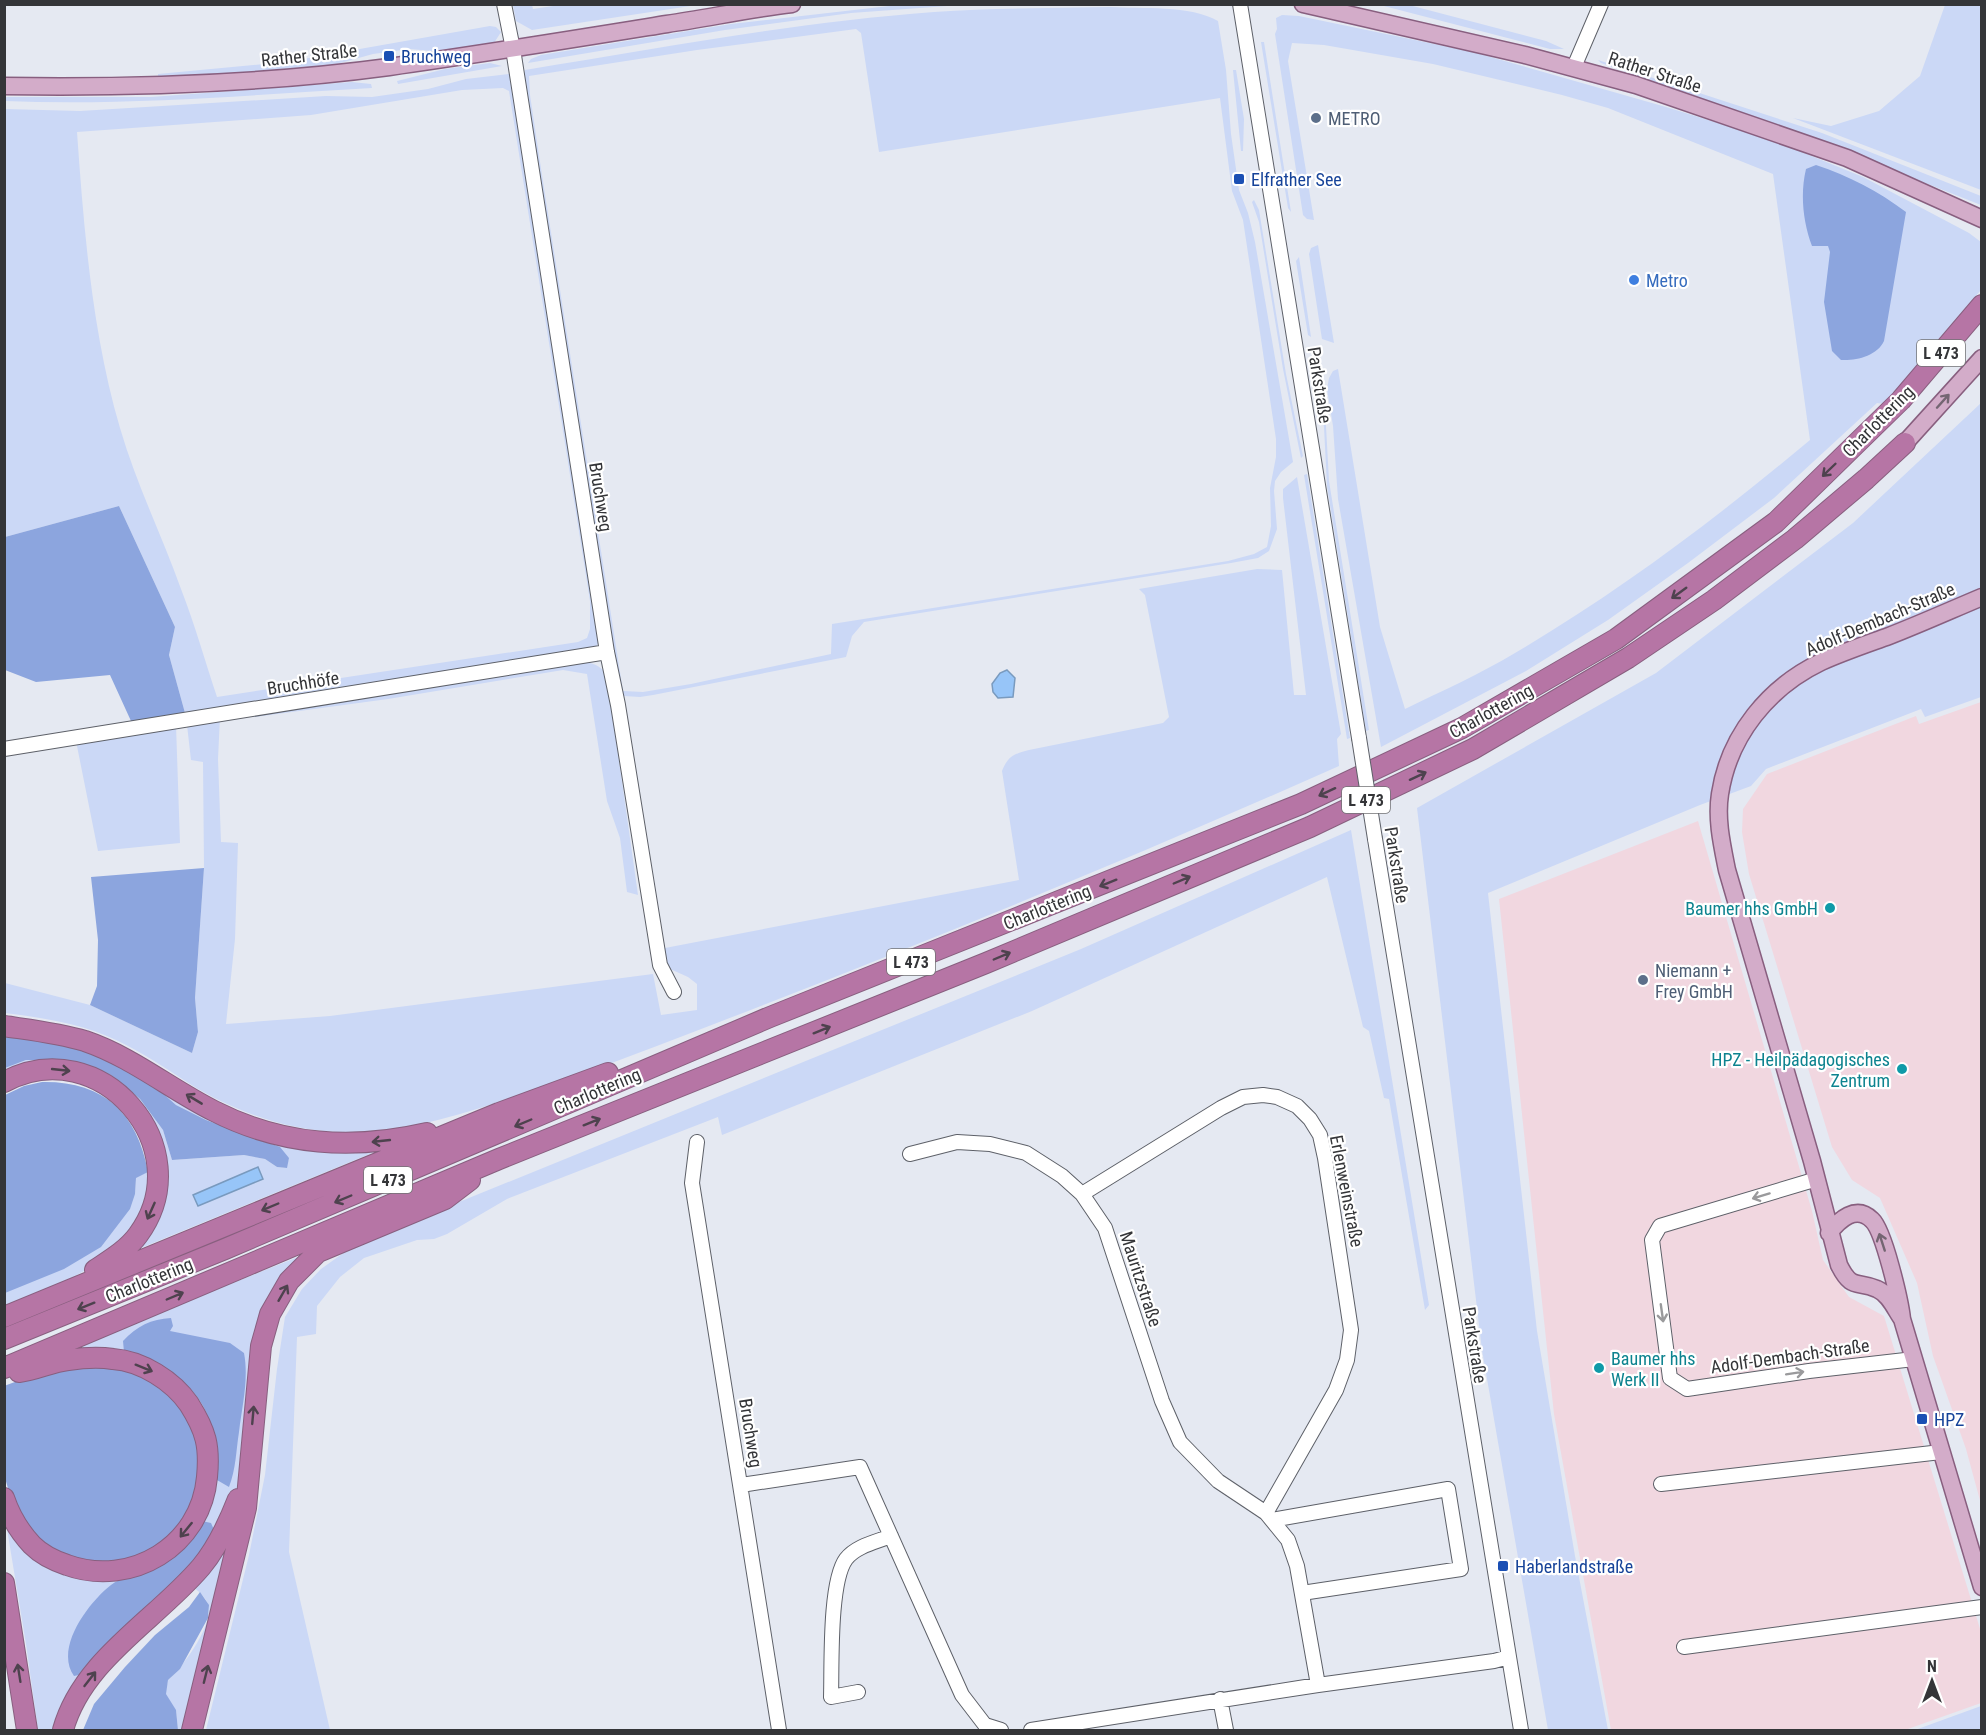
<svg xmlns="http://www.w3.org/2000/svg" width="1986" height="1735" font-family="'Roboto Condensed',sans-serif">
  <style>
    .industrial { fill: #f1d7e0 }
    .green { fill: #cbd8f6; fill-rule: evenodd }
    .forest { fill: #8ca5de }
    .water { fill: #97c5f8; stroke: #799abe; stroke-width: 1.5 }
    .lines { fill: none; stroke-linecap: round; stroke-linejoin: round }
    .minor-casing { stroke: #5d6068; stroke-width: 16 }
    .major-casing { stroke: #885f7f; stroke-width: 19 }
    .highway-casing { stroke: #885f7f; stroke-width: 22 }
    .minor { stroke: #fff; stroke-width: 14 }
    .major { stroke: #d3acc9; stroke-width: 16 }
    .highway { stroke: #b675a5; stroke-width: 20 }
    .minor-bridge-casing { stroke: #5d6068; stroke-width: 16; stroke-linecap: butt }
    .minor-bridge { stroke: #fff; stroke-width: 14 }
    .oneway { stroke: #746572 }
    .oneway2 { stroke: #4e424e }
    .oneway3 { stroke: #9a9a9c }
    .transit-dot { fill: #1a4fb4; stroke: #fff; stroke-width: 2 }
    .service-dot { fill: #5c6f8a; stroke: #fff; stroke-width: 2 }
    .shop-dot { fill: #3f7fe0; stroke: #fff; stroke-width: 2 }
    .culture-dot { fill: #0f9aa8; stroke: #fff; stroke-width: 2 }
    .labels { text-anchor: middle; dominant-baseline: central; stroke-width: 4.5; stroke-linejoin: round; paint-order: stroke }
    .shield { fill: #fff; stroke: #717274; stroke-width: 1.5 }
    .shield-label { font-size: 16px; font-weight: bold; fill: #343538 }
    .street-label { font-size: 18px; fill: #343538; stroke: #fff }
    .transit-label { font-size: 18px; fill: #164399; stroke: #fff; text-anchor: start }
    .service-label { font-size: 18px; fill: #4e5e75; stroke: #fff; text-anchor: start }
    .shop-label { font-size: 18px; fill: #366cbe; stroke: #fff; text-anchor: start }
    .culture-label { font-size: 18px; fill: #0d838f; stroke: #fff; text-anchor: end }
  </style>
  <rect width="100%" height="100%" fill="#e5e9f2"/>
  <path class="industrial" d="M 1981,702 L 1982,702 L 1981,1504 L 1966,1449 L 1933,1356 L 1917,1283 L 1880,1198 L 1852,1180 L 1832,1147 L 1749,874 L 1742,832 L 1743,809 L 1767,774 L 1916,716 L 1919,724 Z
    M 1698,821 L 1812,1211 L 1823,1260 L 1849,1297 L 1884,1316 L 1981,1632 L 1981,1703 L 1905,1730 L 1611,1730 L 1554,1414 L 1499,899 Z"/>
  <path class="green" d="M 560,5 L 560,4 L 697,5 L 532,30 L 516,21 L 513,5 L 532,5 L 533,9 Z
    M 898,5 L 961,5 L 851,13 L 725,30 L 528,63 L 531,59 L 541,55 L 731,24 Z
    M 1380,5 L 1409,5 L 1546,41 L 1564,49 L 1550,49 Z
    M 1945,5 L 1981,5 L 1981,190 L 1793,118 L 1831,126 L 1879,111 L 1920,76 Z
    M 1110,7 C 1141,9 1191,5 1218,21 L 1226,70 L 1231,134 L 1239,190 L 1248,213 L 1255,242 L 1293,462 L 1281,472 L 1275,481 L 1274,491 L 1277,529 L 1269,551 L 1258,558 L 1231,563 L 864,622 L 852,636 L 846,657 L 653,695 L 640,697 L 624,696 L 619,690 L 524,77 L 525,70 C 659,48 798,22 934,12 C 992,8 1051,8 1110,7 ZM 856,29 L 861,33 L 879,152 L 1220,98 L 1232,191 L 1243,220 L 1276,439 L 1276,457 L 1270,488 L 1271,526 L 1267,547 L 1254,554 L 1228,561 L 832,624 L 831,654 L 691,684 L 643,692 L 623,691 L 542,175 L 530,95 L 529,76 L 697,50 Z
    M 1282,15 L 1299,16 L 1473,52 L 1666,107 L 1770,139 L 1863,177 L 1969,233 L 1981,242 L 1981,290 L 1884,404 L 1877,403 L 1774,498 L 1688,563 L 1608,620 L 1526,671 L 1381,747 L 1338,499 L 1333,426 L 1327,389 L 1329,378 L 1333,371 L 1338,369 L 1380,627 L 1405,709 C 1442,691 1480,674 1515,653 C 1620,591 1717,518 1810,440 L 1773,174 L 1608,108 L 1562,95 L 1433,64 L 1324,45 L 1292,43 L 1288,61 L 1314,220 L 1307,219 L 1303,215 L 1275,34 L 1277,29 L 1276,18 Z
    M 490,26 L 496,27 L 501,32 L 494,43 L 490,45 L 443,52 L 410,49 L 373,54 L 326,67 L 158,78 L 158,74 L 286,62 Z
    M 1261,42 L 1264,42 L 1291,212 L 1288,208 Z
    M 1598,60 L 1822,133 L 1981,196 L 1981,205 C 1892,169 1803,136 1713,103 C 1675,90 1639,76 1601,63 Z
    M 490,63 L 502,66 L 398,84 L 397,81 L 445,69 Z
    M 1233,70 L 1236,70 L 1244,119 L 1243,151 L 1241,151 Z
    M 509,74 L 512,80 L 600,641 L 592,652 L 185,713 L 169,655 L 175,627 L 119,506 L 5,537 L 5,109 L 80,111 L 326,96 L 372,97 L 428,89 L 466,79 ZM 503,88 L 509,91 L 590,601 L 590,629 L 587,638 L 578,642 L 217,697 C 205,661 195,625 181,589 C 162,536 136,483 120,428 C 92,332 84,231 77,132 L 311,115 L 462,90 Z
    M 352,82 L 371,84 L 372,88 C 250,95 127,106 5,101 L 5,97 L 151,97 Z
    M 1254,200 L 1259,210 L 1286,374 L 1303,456 L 1301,458 L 1283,369 L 1259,222 L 1252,202 Z
    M 1318,245 L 1334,343 L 1322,339 L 1321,333 L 1309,254 L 1311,248 Z
    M 1299,257 L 1311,337 L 1308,335 L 1296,261 Z
    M 1320,384 L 1326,426 L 1329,481 L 1369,730 L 1366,731 L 1327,486 L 1324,427 L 1317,385 Z
    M 1981,403 L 1981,697 L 1925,717 L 1921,709 L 1766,769 L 1751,786 L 1700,805 L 1488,893 L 1537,1331 L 1575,1556 L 1608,1730 L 1548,1730 L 1482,1350 L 1417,808 L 1656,673 L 1853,523 Z
    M 1307,474 L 1350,738 L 1347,739 L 1304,475 Z
    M 1297,477 L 1341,734 L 1337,739 L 1339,766 C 1128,860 912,948 696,1031 C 642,1052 588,1072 534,1090 C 471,1112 406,1134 338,1132 C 287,1130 233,1111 190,1084 C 165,1068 142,1052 116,1040 C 80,1023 43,1018 5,1013 L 5,983 L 90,1005 L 192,1053 L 198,1032 L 195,998 L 204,868 L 203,762 L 191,760 L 187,725 L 220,717 L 218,759 L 221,842 L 238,843 L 235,939 L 226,1024 L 330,1016 L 653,974 L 661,1015 L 697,1010 L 697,984 L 688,977 L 668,968 L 663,956 L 665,948 L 1019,880 L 1002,771 C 1008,756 1014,754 1029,750 L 1163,723 L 1169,717 L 1145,595 L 1139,589 L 1257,569 L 1282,570 L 1294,695 L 1306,695 L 1283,498 L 1283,489 Z
    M 581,661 C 593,663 600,665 607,675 L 638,895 L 627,892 L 620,838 L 607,801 L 587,674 L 563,670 L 388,699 L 255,717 L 235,714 Z
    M 176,725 L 180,843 L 98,851 L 76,741 Z
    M 1351,830 L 1429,1305 L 1425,1310 L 1389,1099 L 1384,1098 L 1369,1031 L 1363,1027 L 1327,877 L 1032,1011 L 722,1135 L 718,1117 L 507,1199 L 447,1234 L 434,1239 L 417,1240 L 364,1258 L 340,1277 L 317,1306 L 316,1334 L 297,1337 L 289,1552 L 330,1730 L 206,1730 L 249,1555 L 265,1475 L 277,1369 L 285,1317 L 302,1289 L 321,1269 L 356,1244 L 1081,949 Z
    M 26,1060 L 62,1060 L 111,1075 L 140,1099 L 163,1130 L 172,1160 L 244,1155 L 265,1159 L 277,1167 L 286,1168 L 289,1158 L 251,1136 L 206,1120 L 176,1105 L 149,1081 L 196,1106 L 377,1148 L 377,1151 L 141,1248 L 138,1246 L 163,1177 L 107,1080 L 5,1077 L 4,1068 Z
    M 148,1172 C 147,1254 68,1281 5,1308 L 5,1293 L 135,1194 L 136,1177 Z
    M 318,1249 L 250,1360 L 238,1478 L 245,1492 L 186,1730 L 178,1730 L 176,1711 L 165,1694 L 168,1680 C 183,1667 211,1628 209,1607 C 207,1596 193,1587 184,1580 L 57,1730 L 38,1730 L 26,1644 L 6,1523 L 59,1352 Z
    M 1981,1706 L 1981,1730 L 1915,1730 Z"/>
  <path class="forest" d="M 1816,165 C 1849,176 1878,191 1906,212 L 1884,341 C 1877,356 1856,361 1841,360 L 1832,351 L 1824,302 L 1830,252 L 1828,246 L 1812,246 C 1803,222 1800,194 1806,169 Z
    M 119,506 L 175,627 L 169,655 L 185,713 L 156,721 L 131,721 L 110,675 L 36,682 L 5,670 L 5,537 Z
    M 204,868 L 195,998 L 198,1032 L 192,1053 L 90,1005 L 97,986 L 98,940 L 91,877 Z
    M 5,1037 L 31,1039 L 105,1054 L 149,1081 L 176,1105 L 206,1120 L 280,1147 L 289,1158 L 287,1168 L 277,1167 L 265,1159 L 244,1155 L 172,1160 L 163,1130 L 140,1099 L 111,1075 L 62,1060 L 26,1060 L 5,1068 Z
    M 42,1082 C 103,1081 137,1112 148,1172 L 136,1178 L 135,1194 L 130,1209 L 101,1247 L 64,1269 L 5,1293 L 5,1095 L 24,1086 Z
    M 171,1318 L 173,1326 L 170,1331 L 230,1343 L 244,1353 C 249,1379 242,1406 239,1432 C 236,1451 236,1469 229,1487 L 217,1480 C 217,1404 196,1378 124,1352 L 123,1341 C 137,1326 151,1319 171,1318 Z
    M 92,1364 L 134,1371 L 169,1390 L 192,1420 L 203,1462 L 191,1514 L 156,1550 L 113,1564 L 75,1561 L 56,1552 L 35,1536 L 14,1509 L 5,1478 L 4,1386 L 42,1372 Z
    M 202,1521 L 211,1523 L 215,1532 L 208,1544 L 176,1581 L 84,1674 L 74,1676 C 54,1648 89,1602 111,1585 C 121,1577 135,1577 145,1569 C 164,1554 183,1537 202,1521 Z
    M 200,1592 L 209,1605 L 208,1618 L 180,1669 L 168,1680 L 166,1694 L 176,1710 L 178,1730 L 83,1730 L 94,1704 L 125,1667 L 155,1635 L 189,1607 Z"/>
  <path class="water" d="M 1007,670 L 1015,678 L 1013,697 L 998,698 L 993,692 L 992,684 L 1000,673 Z
    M 258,1167 L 263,1179 L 198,1206 L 193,1195 Z"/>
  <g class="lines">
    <g class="minor-casing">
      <path id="minor" d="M 504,4 L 513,49 L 607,652 L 618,705 L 660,965 L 674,992
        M 1240,4 L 1359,738
        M 1574,67 L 1601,4
        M 4,749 L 607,652
        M 1375,839 L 1521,1730
        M 697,1142 L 692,1183 L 779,1730
        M 910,1154 L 957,1142 L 990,1144 L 1026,1153 L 1062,1176 L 1082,1194 L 1105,1228 L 1162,1401 L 1180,1442 L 1218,1481 L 1266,1513 L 1288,1540 L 1297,1566 L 1318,1685
        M 1817,1179 L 1660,1226 L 1652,1240 L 1670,1378 L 1687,1389 L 1809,1371 L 1914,1359
        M 1082,1194 L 1221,1108 L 1243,1097 L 1263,1095 L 1277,1097 L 1297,1106 L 1310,1119 L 1320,1135 L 1325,1158 L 1351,1330 L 1347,1360 L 1336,1390 L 1266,1513
        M 1661,1484 L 1941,1452
        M 741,1485 L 860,1467 L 962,1695 L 985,1725
        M 1272,1520 L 1448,1489 L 1461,1569 L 1302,1593
        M 1684,1647 L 1982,1607
        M 858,1692 L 831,1697 C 832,1667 829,1582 846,1559 C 856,1546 876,1542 891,1536
        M 1220,1699 L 1226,1730
        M 985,1725 L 1001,1730
        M 1031,1730 L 1318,1685 L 1494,1661 L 1509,1657"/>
    </g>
    <g class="major-casing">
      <path id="major" d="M 1303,4 L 1525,55 L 1636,85 L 1847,158 L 1982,219
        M 4,86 C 133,88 262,84 389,67 C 482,54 574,39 667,24 C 708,18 750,9 792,4
        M 1905,443 L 1982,358
        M 1829,1233 C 1839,1220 1856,1204 1872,1220 C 1884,1231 1900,1301 1902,1319 L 1982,1587
        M 1902,1319 C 1895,1309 1889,1294 1877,1289 C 1857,1280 1852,1291 1839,1265 L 1812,1161 L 1727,870 C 1722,845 1716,819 1720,794 C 1729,735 1769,687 1821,662 C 1843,652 1867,644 1889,636 C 1920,624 1951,610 1982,597"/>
    </g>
    <g class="highway-casing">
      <path id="highway" d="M 4,1026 C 31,1030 59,1033 85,1041 C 132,1057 170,1089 214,1111 C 283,1146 353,1150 427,1133
        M 4,1082 C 100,1030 202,1148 138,1235 C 127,1250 110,1260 95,1270
        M 4,1317 L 499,1113 L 608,1073
        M 4,1339 L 225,1249 L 770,1017 L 1301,804 L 1462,728 L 1616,639 L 1776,522 L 1901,400 L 1982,305
        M 4,1368 L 499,1159 L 986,963 L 1310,827 L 1473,749 L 1628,658 L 1714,600 L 1795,539 L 1866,479 L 1905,443
        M 4,1498 C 10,1516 19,1531 32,1545 C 41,1554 55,1561 67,1565 C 131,1588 201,1546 207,1477 C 210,1446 206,1431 189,1404 C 173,1381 142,1361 113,1359 C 99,1357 82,1358 68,1360 C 51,1362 36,1370 19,1372
        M 4,1583 L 27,1730
        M 63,1730 C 82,1660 156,1620 201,1567 C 217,1548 229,1522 238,1499
        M 192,1730 L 246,1508 L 261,1346 L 270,1314 L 289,1281 L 318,1252 L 445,1199 L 470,1180"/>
    </g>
    <use href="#minor" class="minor"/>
    <use href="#major" class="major"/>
    <use href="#highway" class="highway"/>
    <g class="minor-bridge-casing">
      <path id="minor-bridge" d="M 1359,738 L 1375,839"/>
    </g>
    <use href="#minor-bridge" class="minor-bridge"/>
  </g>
  <defs><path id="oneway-shaft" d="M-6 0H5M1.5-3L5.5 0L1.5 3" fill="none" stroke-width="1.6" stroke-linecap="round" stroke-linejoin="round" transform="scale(1.5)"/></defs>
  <g class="oneway">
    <use href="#oneway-shaft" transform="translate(1943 401) rotate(-48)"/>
    <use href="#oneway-shaft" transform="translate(1882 1242) rotate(-108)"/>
  </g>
  <g class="oneway2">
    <use href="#oneway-shaft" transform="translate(1829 470) rotate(136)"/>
    <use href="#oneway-shaft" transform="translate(1679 593) rotate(144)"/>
    <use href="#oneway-shaft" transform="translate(1418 776) rotate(-25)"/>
    <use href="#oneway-shaft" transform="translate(1327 792) rotate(155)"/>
    <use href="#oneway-shaft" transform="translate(1182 880) rotate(-23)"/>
    <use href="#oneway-shaft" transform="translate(1108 883) rotate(158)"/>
    <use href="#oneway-shaft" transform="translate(1002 956) rotate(-23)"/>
    <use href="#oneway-shaft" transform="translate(822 1030) rotate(-22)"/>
    <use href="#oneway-shaft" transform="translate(61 1070) rotate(6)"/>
    <use href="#oneway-shaft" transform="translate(194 1099) rotate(-149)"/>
    <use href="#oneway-shaft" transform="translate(592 1122) rotate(-22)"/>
    <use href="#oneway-shaft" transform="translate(523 1123) rotate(157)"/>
    <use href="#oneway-shaft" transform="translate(381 1141) rotate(174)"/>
    <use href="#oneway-shaft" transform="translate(343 1199) rotate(157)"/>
    <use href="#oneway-shaft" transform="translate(270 1207) rotate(157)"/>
    <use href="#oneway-shaft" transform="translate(151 1211) rotate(114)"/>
    <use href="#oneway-shaft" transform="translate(283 1293) rotate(-60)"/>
    <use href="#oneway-shaft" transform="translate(175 1296) rotate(-23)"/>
    <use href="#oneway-shaft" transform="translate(86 1306) rotate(158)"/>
    <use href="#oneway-shaft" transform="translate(144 1368) rotate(22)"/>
    <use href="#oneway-shaft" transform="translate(253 1415) rotate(-85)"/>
    <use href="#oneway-shaft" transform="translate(186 1530) rotate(129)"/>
    <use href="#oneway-shaft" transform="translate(19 1673) rotate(-99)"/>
    <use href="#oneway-shaft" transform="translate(206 1674) rotate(-76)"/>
    <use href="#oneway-shaft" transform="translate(90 1679) rotate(-52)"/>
  </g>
  <g class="oneway3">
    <use href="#oneway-shaft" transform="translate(1761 1196) rotate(163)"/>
    <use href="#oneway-shaft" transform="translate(1662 1313) rotate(82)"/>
    <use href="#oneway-shaft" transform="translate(1795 1373) rotate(-9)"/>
  </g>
  <g class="transit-dot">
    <rect x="383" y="50" width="12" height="12" rx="3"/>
    <rect x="1233" y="173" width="12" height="12" rx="3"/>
    <rect x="1916" y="1413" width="12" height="12" rx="3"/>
    <rect x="1497" y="1560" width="12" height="12" rx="3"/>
  </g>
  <g class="service-dot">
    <circle cx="1316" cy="118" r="6"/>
    <circle cx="1643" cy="980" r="6"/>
  </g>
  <circle class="shop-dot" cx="1634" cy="280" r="6"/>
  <g class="culture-dot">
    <circle cx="1830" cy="908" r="6"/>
    <circle cx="1902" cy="1069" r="6"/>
    <circle cx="1599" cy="1368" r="6"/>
  </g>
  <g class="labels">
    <g class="shield">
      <rect x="1917" y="340" width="48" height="26" rx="4.5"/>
      <rect x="1342" y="787" width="48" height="26" rx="4.5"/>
      <rect x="887" y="949" width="48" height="26" rx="4.5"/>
      <rect x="364" y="1167" width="48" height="26" rx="4.5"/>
    </g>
    <g class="shield-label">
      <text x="1941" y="353">L 473</text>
      <text x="1366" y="800">L 473</text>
      <text x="911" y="962">L 473</text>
      <text x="388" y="1180">L 473</text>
    </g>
    <g class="street-label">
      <text transform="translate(309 55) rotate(-6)">Rather Straße</text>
      <text transform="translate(1655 72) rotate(18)">Rather Straße</text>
      <text transform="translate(1320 385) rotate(81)">Parkstraße</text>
      <text transform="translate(1878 421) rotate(-45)">Charlottering</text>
      <text transform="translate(601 497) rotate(81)">Bruchweg</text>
      <text transform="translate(1880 619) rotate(-23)">Adolf-Dembach-Straße</text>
      <text transform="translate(303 683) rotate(-9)">Bruchhöfe</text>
      <text transform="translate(1491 711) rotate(-29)">Charlottering</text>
      <text transform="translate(1397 865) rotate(81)">Parkstraße</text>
      <text transform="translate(1047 907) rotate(-22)">Charlottering</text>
      <text transform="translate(597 1091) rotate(-23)">Charlottering</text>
      <text transform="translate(1347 1191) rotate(79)">Erlenweinstraße</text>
      <text transform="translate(1141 1279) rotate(72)">Mauritzstraße</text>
      <text transform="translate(149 1280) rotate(-22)">Charlottering</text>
      <text transform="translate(1475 1345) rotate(81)">Parkstraße</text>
      <text transform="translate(1790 1356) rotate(-8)">Adolf-Dembach-Straße</text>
      <text transform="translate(751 1433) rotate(81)">Bruchweg</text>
    </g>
    <g class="transit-label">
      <text x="401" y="56">Bruchweg</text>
      <text x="1251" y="179">Elfrather See</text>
      <text x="1934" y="1419">HPZ</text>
      <text x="1515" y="1566">Haberlandstraße</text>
    </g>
    <g class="service-label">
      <text x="1328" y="118">METRO</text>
      <text x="1655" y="970">Niemann +<tspan x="1655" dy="21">Frey GmbH</tspan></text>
    </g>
    <g class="shop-label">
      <text x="1646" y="280">Metro</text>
    </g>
    <g class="culture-label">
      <text x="1818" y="908">Baumer hhs GmbH</text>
      <text x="1890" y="1059">HPZ - Heilpädagogisches<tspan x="1890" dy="21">Zentrum</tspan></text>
      <text x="1611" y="1358" text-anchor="start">Baumer hhs<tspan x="1611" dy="21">Werk II</tspan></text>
    </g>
  </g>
  <rect width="1986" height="1735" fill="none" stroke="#343538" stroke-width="12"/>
  <g transform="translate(1932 1681)" stroke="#ffffff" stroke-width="4.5" paint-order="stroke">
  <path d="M0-4.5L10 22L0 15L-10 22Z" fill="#343538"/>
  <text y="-9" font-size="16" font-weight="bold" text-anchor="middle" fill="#343538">N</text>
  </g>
</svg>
